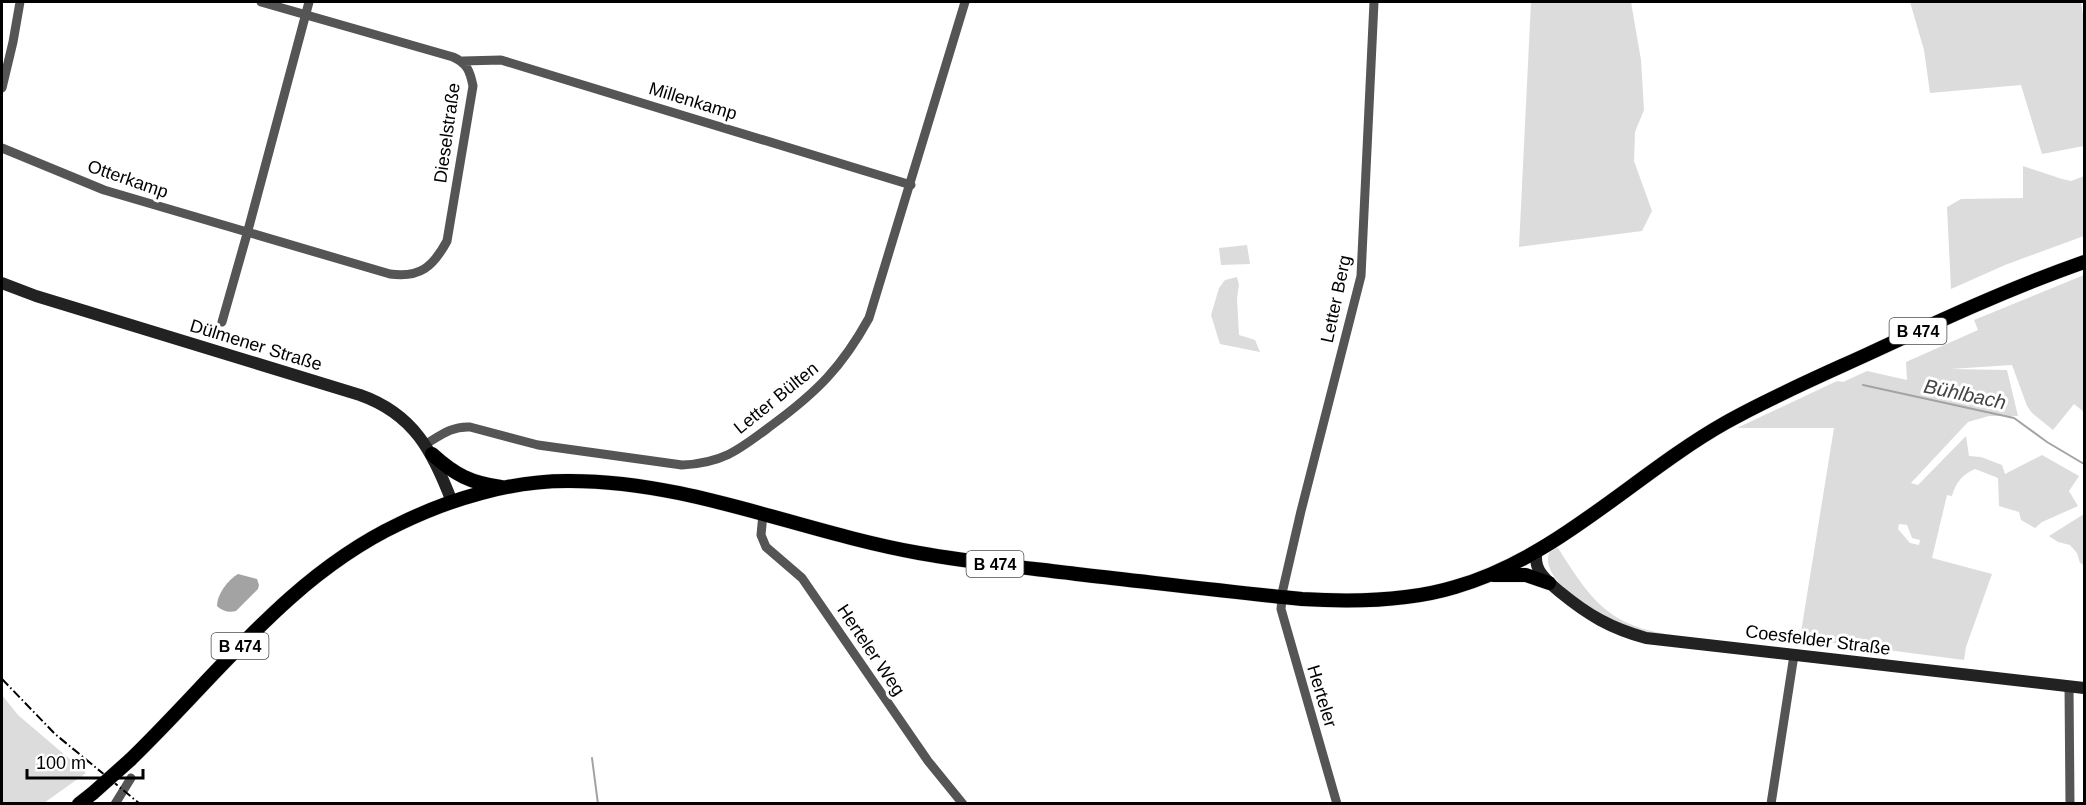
<svg xmlns="http://www.w3.org/2000/svg" width="2086" height="805" font-family="Helvetica,sans-serif">
  <style>
    .green { fill: #dcdcdc; fill-rule: evenodd }
    .water { fill: #a3a3a3 }
    .lines { fill: none; stroke-linecap: round; stroke-linejoin: round }
    .stream { stroke: #a3a3a3; stroke-width: 2 }
    .primary-casing { stroke: #dbdbdb; stroke-width: 15 }
    .street { stroke: #555; stroke-width: 9 }
    .secondary { stroke: #222; stroke-width: 12 }
    .primary { stroke: #000; stroke-width: 14 }
    .rail { stroke: #000; stroke-width: 2; stroke-dasharray: 9 3 1.5 3; stroke-linecap: butt }
    .primary-bridge-casing { stroke: #dbdbdb; stroke-width: 15; stroke-linecap: butt }
    .primary-bridge { stroke: #000; stroke-width: 14 }
    .labels { text-anchor: middle; dominant-baseline: central; stroke-width: 6; stroke-linejoin: round; paint-order: stroke }
    .shield { fill: #fff; stroke: #4c4c4c; stroke-width: 1.5 }
    .shield-label { font-size: 16px; font-weight: bold; fill: #000 }
    .street-label { font-size: 18px; fill: #000; stroke: #fff }
    .water-label { font-size: 20px; font-style: italic; fill: #444; stroke: #fff }
  </style>
  <rect width="100%" height="100%" fill="#fff"/>
  <path class="green" d="M 1531,2 L 1631,2 L 1641,60 L 1644,110 L 1635,132 L 1634,161 L 1652,211 L 1642,231 L 1519,247 Z
    M 1910,2 L 2081,2 L 2084,21 L 2084,146 L 2042,154 L 2021,85 L 1930,93 L 1924,50 Z
    M 2023,166 L 2062,179 L 2071,181 L 2084,176 L 2084,236 L 2005,265 L 1951,289 L 1947,207 L 1961,199 L 2023,198 Z
    M 1247,245 L 1250,264 L 1221,265 L 1219,248 Z
    M 2084,275 L 2084,412 L 2074,404 L 2053,430 L 2032,413 L 2027,406 L 2012,365 L 1950,369 L 2007,370 L 2018,416 L 1989,416 L 1968,422 L 1911,483 L 1918,485 L 1966,436 L 1969,456 L 1981,457 L 2002,465 L 2005,474 L 2042,455 L 2079,476 L 2069,491 L 2078,506 L 2042,522 L 2035,528 L 2021,520 L 2019,512 L 1999,506 L 1998,478 L 1975,469 C 1962,475 1956,482 1952,496 L 1947,495 L 1932,558 L 1992,574 L 1966,647 L 1964,660 L 1803,639 L 1801,632 L 1834,428 L 1737,428 L 1837,381 L 1843,382 L 1867,371 L 1907,380 L 1906,362 L 1978,330 L 1974,320 ZM 1899,524 L 1907,525 L 1912,538 L 1920,540 L 1919,545 L 1910,543 L 1898,529 Z
    M 1237,277 L 1239,285 L 1237,298 L 1239,335 L 1255,340 L 1260,352 L 1220,344 L 1211,315 L 1219,288 L 1225,280 Z
    M 2084,514 L 2084,565 L 2080,563 L 2077,553 L 2070,545 L 2058,542 L 2049,536 Z
    M 1556,548 L 1558,548 C 1591,600 1609,627 1674,635 L 1674,636 C 1663,635 1652,634 1641,632 C 1616,626 1538,585 1549,553 Z
    M 2,695 L 18,715 L 86,773 L 44,803 L 2,803 Z"/>
  <path class="water" d="M 238,574 L 257,579 L 259,585 L 258,589 L 236,611 C 229,613 222,611 217,606 C 217,594 228,580 238,574 Z"/>
  <g class="lines">
    <path class="stream" d="M 1863,385 L 2014,418 L 2047,442 L 2084,464
      M 592,758 L 598,804"/>
    <g class="primary-casing">
      <path id="primary" d="M 432,454 C 455,475 471,483 501,487
        M 1493,575 L 1526,575 L 1549,583
        M 130,760 C 216,677 289,576 399,524 C 450,499 510,481 567,481 C 688,480 801,532 919,553 C 974,563 1029,568 1085,575 C 1157,583 1230,592 1302,599 C 1350,602 1409,601 1455,587 C 1557,558 1635,474 1725,423 C 1771,397 1820,376 1868,354 C 1939,321 2010,288 2084,262
        M 79,804 L 93,793"/>
    </g>
    <path class="street" d="M 463,61 L 501,60 L 911,185
      M 2,88 L 13,42 L 20,2
      M 2,148 L 104,190 L 390,274 C 420,278 433,267 447,241 L 473,86 C 470,71 467,63 453,57 L 261,2
      M 222,322 L 247,234 L 309,2
      M 426,444 C 441,435 452,426 470,427 L 538,445 L 682,465 C 724,463 740,449 772,425 C 817,392 842,367 869,318 L 965,2
      M 763,514 L 761,535 L 766,547 L 802,578 L 928,761 L 963,804
      M 2069,686 L 2070,804
      M 115,804 L 131,778
      M 1337,804 L 1281,609 L 1283,589 L 1301,511 L 1361,276 L 1374,2
      M 1771,804 L 1794,655"/>
    <path class="secondary" d="M 2,283 L 36,296 L 360,395 C 414,414 433,452 452,502
      M 1537,550 C 1532,570 1546,580 1560,592 C 1588,615 1610,628 1646,638 L 2084,688"/>
    <use href="#primary" class="primary"/>
    <path class="rail" d="M 2,679 L 55,734 L 140,804"/>
    <g class="primary-bridge-casing">
      <path id="primary-bridge" d="M 93,793 L 130,760"/>
    </g>
    <use href="#primary-bridge" class="primary-bridge"/>
  </g>
  <g class="labels">
    <g class="shield">
      <rect x="1889.5" y="318" width="57" height="26" rx="4.5"/>
      <rect x="966.5" y="551" width="57" height="26" rx="4.5"/>
      <rect x="211.5" y="633" width="57" height="26" rx="4.5"/>
    </g>
    <g class="shield-label">
      <text x="1918" y="331">B 474</text>
      <text x="995" y="564">B 474</text>
      <text x="240" y="646">B 474</text>
    </g>
    <g class="street-label">
      <text transform="translate(693 101) rotate(17)">Millenkamp</text>
      <text transform="translate(447 133) rotate(-82)">Dieselstraße</text>
      <text transform="translate(128 179) rotate(19)">Otterkamp</text>
      <text transform="translate(1336 299) rotate(-78)">Letter Berg</text>
      <text transform="translate(256 345) rotate(17)">Dülmener Straße</text>
      <text transform="translate(776 398) rotate(-39)">Letter Bülten</text>
      <text transform="translate(1818 640) rotate(7)">Coesfelder Straße</text>
      <text transform="translate(871 650) rotate(56)">Herteler Weg</text>
      <text transform="translate(1322 696) rotate(73)">Herteler</text>
    </g>
    <g class="water-label">
      <text transform="translate(1965 394) rotate(12)">Bühlbach</text>
    </g>
  </g>
  <rect width="2086" height="805" fill="none" stroke="#000000" stroke-width="6"/>
  <path d="M27 769v9h116v-9" fill="none" stroke="#000000" stroke-width="3"/>
  <text x="36" y="769" font-size="18" fill="#000000" stroke="#ffffff" stroke-width="4.5" paint-order="stroke">100 m</text>
</svg>
